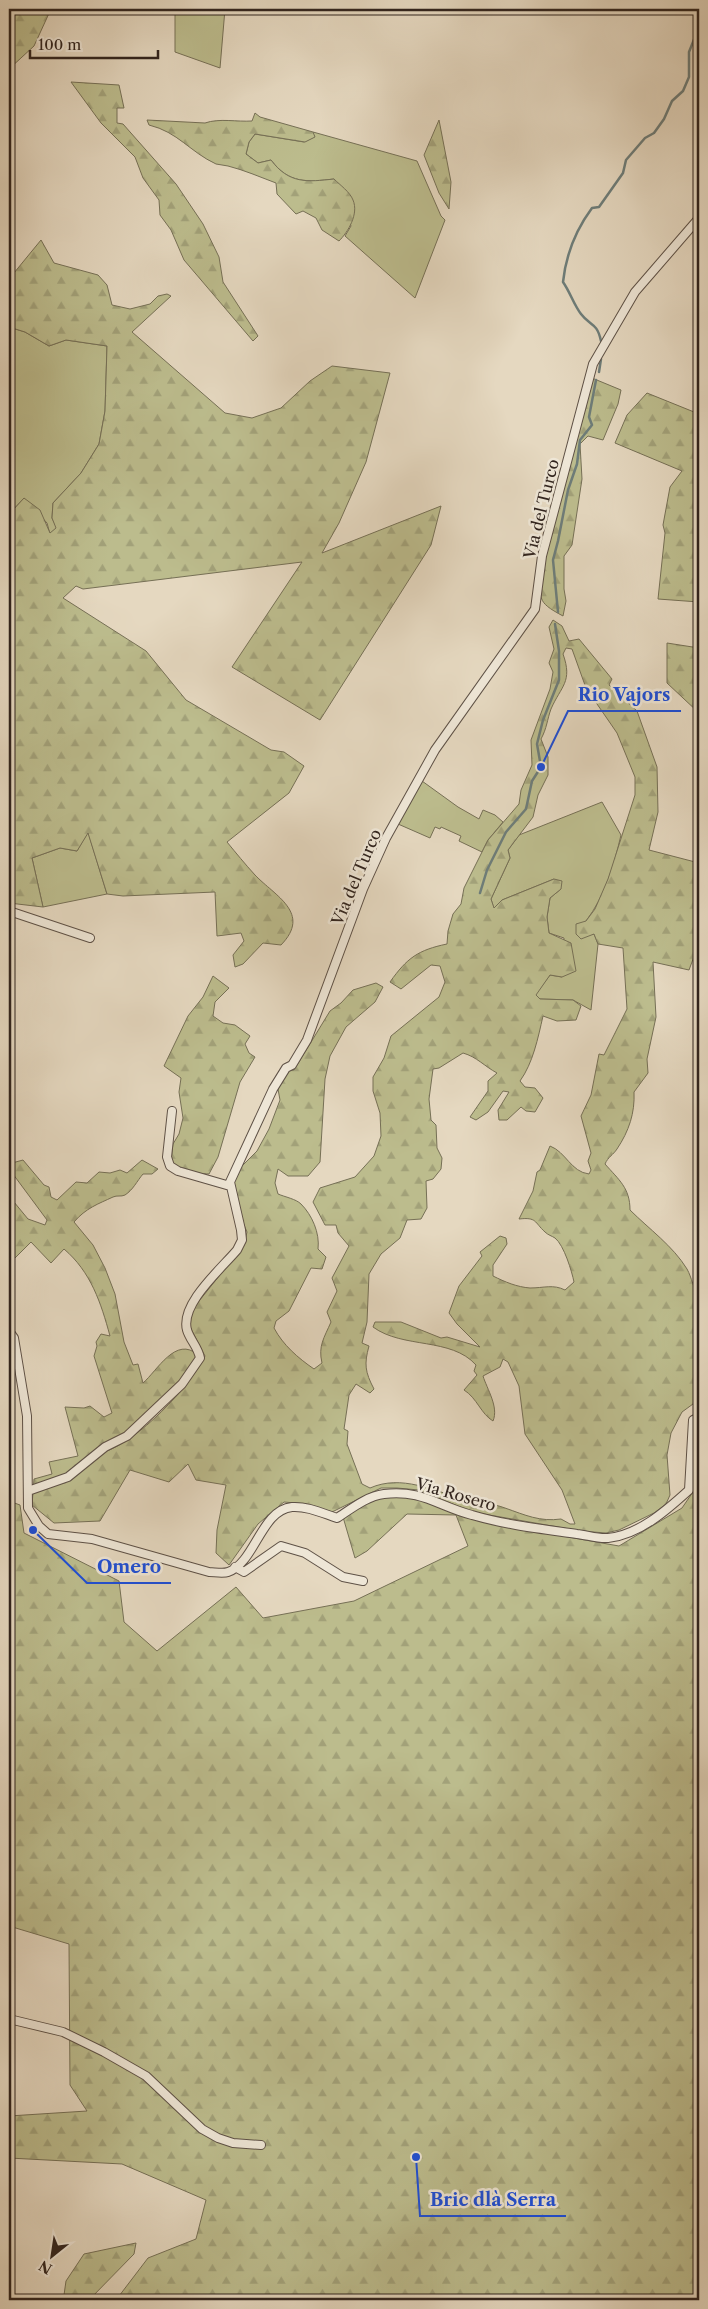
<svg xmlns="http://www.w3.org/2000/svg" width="708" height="2309" font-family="'Libre Caslon Text',serif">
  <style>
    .grass { fill: #bcbc8d; stroke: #767056 }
    .forest { fill: url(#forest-firs); stroke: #767056; fill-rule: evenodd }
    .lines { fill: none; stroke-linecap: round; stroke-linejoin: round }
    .stream { stroke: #6e7d79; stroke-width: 2.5 }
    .minor-casing { stroke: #5e5146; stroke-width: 10 }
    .minor { stroke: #eee6d6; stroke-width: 8 }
    .labels { text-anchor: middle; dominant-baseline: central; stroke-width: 5; stroke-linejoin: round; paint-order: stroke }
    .street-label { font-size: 16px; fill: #31241e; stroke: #eee6d6 }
    .leader { fill: none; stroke: #1d4ed8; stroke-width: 2 }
    .callout-dot { fill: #1d4ed8; stroke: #eee6d6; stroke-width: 2 }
    .callout-label { font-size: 18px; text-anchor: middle; font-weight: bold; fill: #1d4ed8; stroke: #eee6d6; stroke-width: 5; stroke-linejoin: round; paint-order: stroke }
  </style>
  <defs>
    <pattern id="forest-firs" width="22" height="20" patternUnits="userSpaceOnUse" patternTransform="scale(1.25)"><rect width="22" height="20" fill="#bcbc8d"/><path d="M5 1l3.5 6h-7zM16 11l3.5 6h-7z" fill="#a2a179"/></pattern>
  </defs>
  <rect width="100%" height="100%" fill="#e5d8c0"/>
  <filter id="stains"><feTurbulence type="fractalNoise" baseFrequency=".004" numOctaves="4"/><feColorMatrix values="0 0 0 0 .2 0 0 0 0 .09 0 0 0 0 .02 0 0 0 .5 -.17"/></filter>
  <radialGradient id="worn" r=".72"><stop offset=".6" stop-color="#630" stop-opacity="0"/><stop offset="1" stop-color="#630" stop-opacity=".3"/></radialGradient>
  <path class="grass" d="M 175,9 L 225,9 L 220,68 L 175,52 Z
    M 313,132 L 417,161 L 441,216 L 445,220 L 415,298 L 345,236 L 351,226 L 334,179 C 307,182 289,184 271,160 L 258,163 L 246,154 L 249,142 L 255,134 L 304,142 L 314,137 Z
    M 9,327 L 25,332 L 49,346 L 66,340 L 107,346 L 105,411 L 99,444 L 81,473 L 53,503 L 52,518 L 57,528 L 50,534 L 47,523 L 24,498 L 13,510 L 9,508 Z
    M 422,781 L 458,807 L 479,819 L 483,810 L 495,815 L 503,822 L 488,840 L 482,852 L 459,841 L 461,836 L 441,827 L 440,829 L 435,827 L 430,838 L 398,824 Z
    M 602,802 L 621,835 C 614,865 605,896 586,921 L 588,935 L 594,934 L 598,944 L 591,1010 L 573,1000 L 540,999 L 535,995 L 550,975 L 562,977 L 564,938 L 549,933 L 547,917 L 550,898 L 561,889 L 554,879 L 502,900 L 494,909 L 491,899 L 510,858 L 508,850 L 519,835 Z
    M 88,832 L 107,894 L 43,907 L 32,858 L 60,848 L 77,851 Z"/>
  <path class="forest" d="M 9,9 L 51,9 L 34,46 L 9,69 Z
    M 71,82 L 119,85 L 124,108 L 117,108 L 117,123 L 123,124 L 176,184 L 203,224 L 219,257 L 223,282 L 258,336 L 253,341 L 184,260 L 171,230 L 160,215 L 159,200 L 143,178 L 135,157 L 101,123 Z
    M 255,113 L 260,117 L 313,132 L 315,137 L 305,142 L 255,134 L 249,142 L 246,154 L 258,163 L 271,160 C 289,184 307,182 334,179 C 340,185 350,192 353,200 C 359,214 348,232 339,241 L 322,230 L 316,218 L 303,211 L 296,214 L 277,194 L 276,183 C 260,177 244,170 228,166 C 224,165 220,165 216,164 C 190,152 178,132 149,125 L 147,120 L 205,123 C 219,118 237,122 252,121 Z
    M 439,120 L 451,182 L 449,209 L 439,193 L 424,155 Z
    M 41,240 L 54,263 L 98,275 L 107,285 L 112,305 L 130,309 L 150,304 L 158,296 L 167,294 L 171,296 L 132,332 L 225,413 L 252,418 L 281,408 L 310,381 L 332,366 L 390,373 L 366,462 L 339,523 L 322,553 L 441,506 L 431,545 L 320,720 L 232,667 L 302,562 L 83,589 L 76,586 L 63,598 L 146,651 L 186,700 L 271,750 L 284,752 L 304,766 L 289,793 L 227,842 C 236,853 245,864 255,875 C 275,896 312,913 281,945 L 263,943 L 243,964 L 235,967 L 233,955 L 244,941 L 241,933 L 217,936 L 215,892 L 123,896 L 107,894 L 88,833 L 77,851 L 60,848 L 32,858 L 43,907 L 9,903 L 9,508 L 13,510 L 24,498 L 40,510 L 50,533 L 56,528 L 52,518 L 53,503 L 81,473 L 99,444 L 105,411 L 107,346 L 66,340 L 49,346 L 25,332 L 9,327 L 9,279 Z
    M 592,378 L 621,390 L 618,404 L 603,440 L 588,436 L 580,444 L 582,479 L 572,545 L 564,556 L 564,589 L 566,601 L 563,616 C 535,601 540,599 543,568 Z
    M 647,393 L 699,414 L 699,602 L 658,599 L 665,533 L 663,525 L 670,487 L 682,471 L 615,443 L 627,415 Z
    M 553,620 L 562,626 L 569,641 L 579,639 L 612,679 L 609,685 L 637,711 L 657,767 L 658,812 L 649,850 L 699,863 L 699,943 L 689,970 L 653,962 L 656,1017 L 647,1059 L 648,1073 L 634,1092 C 635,1113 629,1131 617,1149 C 613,1155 608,1157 605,1164 C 619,1180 630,1188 630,1210 C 649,1229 673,1246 687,1269 C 692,1278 693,1288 699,1298 L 699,1402 L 693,1404 L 682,1412 L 671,1433 L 667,1455 L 670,1495 L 666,1504 L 654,1513 L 619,1530 L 606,1533 L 581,1531 L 472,1512 L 419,1490 L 397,1488 L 381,1488 L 332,1512 L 317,1510 L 307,1504 L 284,1502 L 258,1524 L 229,1565 L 216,1553 L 217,1530 L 226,1485 L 196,1480 L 188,1464 L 169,1482 L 130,1470 L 100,1521 L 54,1523 L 32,1505 L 34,1479 L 52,1474 L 49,1462 L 78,1456 L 65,1407 L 84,1408 L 90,1406 L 104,1417 L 112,1413 L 94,1356 L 97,1346 L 96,1342 L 101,1334 L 110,1336 C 101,1303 91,1272 64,1249 L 51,1263 L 31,1242 L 9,1264 L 9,1196 L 28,1219 L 45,1225 L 47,1220 L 10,1170 L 12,1163 L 23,1160 L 44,1185 L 49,1187 L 51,1197 L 57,1200 L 76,1182 L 87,1183 L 99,1172 L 110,1173 L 120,1170 L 127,1173 L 142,1160 L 158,1169 L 152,1174 L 143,1174 C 137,1181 133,1190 125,1195 C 121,1197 117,1195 113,1197 C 98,1204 86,1208 74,1222 L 93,1245 L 105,1268 L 115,1294 L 124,1342 L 133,1365 L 138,1364 L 143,1383 C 157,1371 176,1335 198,1355 C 182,1390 133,1427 104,1452 C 138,1441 189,1388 205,1356 L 189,1325 L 191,1311 L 244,1245 L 247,1232 L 239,1213 L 233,1183 L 238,1170 L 257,1151 L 269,1129 L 280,1100 L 278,1089 L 287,1070 L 294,1070 L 330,1011 L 341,1003 L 353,990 L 376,983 L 383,987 L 375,1002 L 346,1027 L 330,1056 L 325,1079 L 320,1162 L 308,1176 L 288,1176 L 278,1169 L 275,1183 L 278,1194 C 285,1197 296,1199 301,1204 C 312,1215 320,1233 318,1249 L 326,1257 L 322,1269 L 311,1268 L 289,1311 L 276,1321 L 274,1328 C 283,1345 298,1358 314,1369 L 322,1363 C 318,1346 324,1338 331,1322 L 327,1312 L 337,1291 L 332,1278 L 349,1246 L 338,1233 L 336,1225 L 325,1225 L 313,1202 L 320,1188 L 355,1177 L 374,1156 L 381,1136 L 380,1113 L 373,1091 L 373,1077 L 384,1058 L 391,1036 L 439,997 L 445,982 L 440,966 L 431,965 L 401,989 L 390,982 C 407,958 418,950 447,944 L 448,931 L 453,914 L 461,904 L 464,888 L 488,840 L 519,804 L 521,790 L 532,765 L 531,740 L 550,689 L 553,672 L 549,663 L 554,649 L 549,627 ZM 566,648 L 572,649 L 586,688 L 617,733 L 635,777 L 635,795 L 608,879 L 595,909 L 586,921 L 576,924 L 576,934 L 581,939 L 594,934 L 598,944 L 623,948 L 627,1009 L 604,1055 L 599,1054 L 591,1095 L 581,1116 L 591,1153 L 588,1161 L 591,1170 L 589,1174 C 571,1172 566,1152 550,1146 L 540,1170 L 537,1172 L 533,1191 L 519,1219 C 537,1217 534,1222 545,1232 C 548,1235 552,1236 555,1238 C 564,1245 572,1272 574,1282 L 565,1290 C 553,1284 544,1288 530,1288 C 517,1287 505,1282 493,1276 L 493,1265 L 507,1244 L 506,1238 L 500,1236 L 480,1252 L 482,1256 L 459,1286 L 449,1313 L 457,1324 L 480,1347 L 447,1337 L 441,1338 L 401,1322 L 375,1322 L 373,1327 C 403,1349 451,1337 476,1365 L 474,1371 L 477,1375 L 464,1390 C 477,1398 481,1414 493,1421 C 499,1407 487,1389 483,1376 L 500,1367 L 503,1359 L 508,1362 L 519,1386 L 525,1434 L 562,1490 L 575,1524 L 570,1524 L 561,1519 C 540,1522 525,1515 505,1508 C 492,1503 477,1503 464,1499 C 433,1491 402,1474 370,1488 L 362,1484 L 347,1444 L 348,1431 L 344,1429 L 349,1395 L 356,1384 L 370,1393 L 374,1389 C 365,1372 364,1364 369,1346 L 362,1343 L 367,1322 L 369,1274 L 381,1254 L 400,1238 L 407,1220 L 421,1219 L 427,1208 L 426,1181 L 433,1179 L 441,1169 L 442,1158 L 437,1148 L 436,1125 L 431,1120 L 429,1099 L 433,1069 L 439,1068 L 463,1053 C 477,1057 484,1066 497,1073 L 488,1081 L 488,1091 L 470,1117 L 476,1120 L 488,1112 L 503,1091 L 509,1092 L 498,1110 L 499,1120 L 507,1120 L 521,1107 L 526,1111 L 535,1112 L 543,1098 L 535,1088 L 525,1087 L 520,1081 C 533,1063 538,1038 543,1016 L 557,1021 L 576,1020 L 581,1006 L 573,1000 L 540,999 L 536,995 L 550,975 L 562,977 L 576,971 L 571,943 L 549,933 L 547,917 L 550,898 L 561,889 L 562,881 L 554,879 L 502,900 L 494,908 L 491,899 L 510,858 L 508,850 L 533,817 L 538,795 L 548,775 L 548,757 L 541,739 C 547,728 547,720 551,709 C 561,686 573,682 563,654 Z
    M 667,643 L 699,648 L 699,713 L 667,683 Z
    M 213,976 L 229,988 L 215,1002 L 213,1016 L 223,1023 L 235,1025 L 250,1036 L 245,1044 L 249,1053 L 255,1057 L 240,1082 L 218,1157 L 209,1174 C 194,1173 181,1173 171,1160 L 173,1144 L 179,1134 L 183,1118 L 179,1092 L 181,1078 L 164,1066 L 188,1016 L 203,997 Z
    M 699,1425 L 699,2300 L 116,2300 L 148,2258 L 196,2239 L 206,2200 L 122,2164 L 9,2158 L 9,2116 L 87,2111 L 70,2085 L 69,1944 L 9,1926 L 9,1501 L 20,1505 L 24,1533 L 119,1581 L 124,1622 L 157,1651 L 236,1587 L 263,1618 L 354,1601 L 468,1546 L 456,1515 L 407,1514 L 367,1551 L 355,1558 L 343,1517 C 355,1510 367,1502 381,1497 C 417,1485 455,1515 489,1523 L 619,1546 L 682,1508 L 695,1489 Z
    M 136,2243 L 134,2254 L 89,2300 L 59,2300 L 64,2295 L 66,2281 L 84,2254 Z"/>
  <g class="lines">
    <path class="stream" d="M 601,341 C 597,322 590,326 581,314 C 574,305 570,292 563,282 C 566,254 575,231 592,208 L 599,207 L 623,173 L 626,160 L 645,138 L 654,133 L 664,119 L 672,101 L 683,91 L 689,77 L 689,52 L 699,27
      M 599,372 L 601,359
      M 558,612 L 553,560 L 558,541 L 568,490 L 577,464 L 580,440 L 592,425 L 589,417 L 596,380
      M 480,893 L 487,870 L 506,832 L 526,809 L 532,781 L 541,767 L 537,744 L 543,720 L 559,680 L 559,651 L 555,624"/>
    <g class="minor-casing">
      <path id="minor" d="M 9,911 L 90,938
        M 172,1111 L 167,1157 L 170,1166 L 178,1171 L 230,1186
        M 9,1331 L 14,1338 L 27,1416 L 28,1508 L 39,1526 L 48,1534 L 92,1539 L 209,1572 C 214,1572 223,1574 228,1572 C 255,1563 261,1510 292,1507 C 307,1506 322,1513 337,1518 C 351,1509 367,1496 384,1494 C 421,1489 440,1507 472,1515 C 506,1525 542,1529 577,1534 C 587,1535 598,1539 608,1538 C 639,1535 667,1510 689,1490 L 693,1420 L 699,1417
        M 28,1491 L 68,1477 L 105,1447 L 127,1436 L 182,1384 L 200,1358 C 198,1347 190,1340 187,1330 C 180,1304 221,1269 237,1250 L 242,1240 L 241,1230 L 230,1182 L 273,1089 L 286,1068 L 292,1065 L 307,1040 L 363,889 L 386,838 L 435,750 L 535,609 L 542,556 L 593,364 L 635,292 L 699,218
        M 235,1567 L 244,1572 L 281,1546 L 305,1553 L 343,1577 L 363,1581
        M 9,2019 L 63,2032 L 104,2052 L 146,2076 L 202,2129 L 218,2138 L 233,2143 L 261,2145"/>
    </g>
    <use href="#minor" class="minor"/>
  </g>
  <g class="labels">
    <g class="street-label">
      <text transform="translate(541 509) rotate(-76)">Via del Turco</text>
      <text transform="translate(356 877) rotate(-67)">Via del Turco</text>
      <text transform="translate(456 1494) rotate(16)">Via Rosero</text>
    </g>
  </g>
  <path class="leader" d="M541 767L568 711H681M33 1530L87 1583H171M416 2157L420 2216H566"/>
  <g class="callout-dot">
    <circle cx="541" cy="767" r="5"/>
    <circle cx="33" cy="1530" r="5"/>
    <circle cx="416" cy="2157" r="5"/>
  </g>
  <g class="callout-label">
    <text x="624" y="701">Rio Vajors</text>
    <text x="129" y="1573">Omero</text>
    <text x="493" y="2206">Bric dlà Serra</text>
  </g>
  <rect width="708" height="2309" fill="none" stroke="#e5d8c0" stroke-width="30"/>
  <rect x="10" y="10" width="688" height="2289" fill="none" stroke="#31241e" stroke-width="2.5"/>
  <rect x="15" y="15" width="678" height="2279" fill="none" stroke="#31241e"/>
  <g transform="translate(52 2256) rotate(210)" stroke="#eee6d6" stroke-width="4" paint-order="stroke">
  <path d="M0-4L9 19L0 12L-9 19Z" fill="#31241e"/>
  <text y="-8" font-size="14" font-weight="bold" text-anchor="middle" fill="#31241e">N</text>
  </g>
  <path d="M30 50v8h128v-8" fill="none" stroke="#31241e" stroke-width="2.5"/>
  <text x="38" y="50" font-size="15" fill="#31241e" stroke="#eee6d6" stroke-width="4" paint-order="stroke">100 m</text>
  <rect width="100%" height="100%" filter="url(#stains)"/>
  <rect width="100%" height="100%" fill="url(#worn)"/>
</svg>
